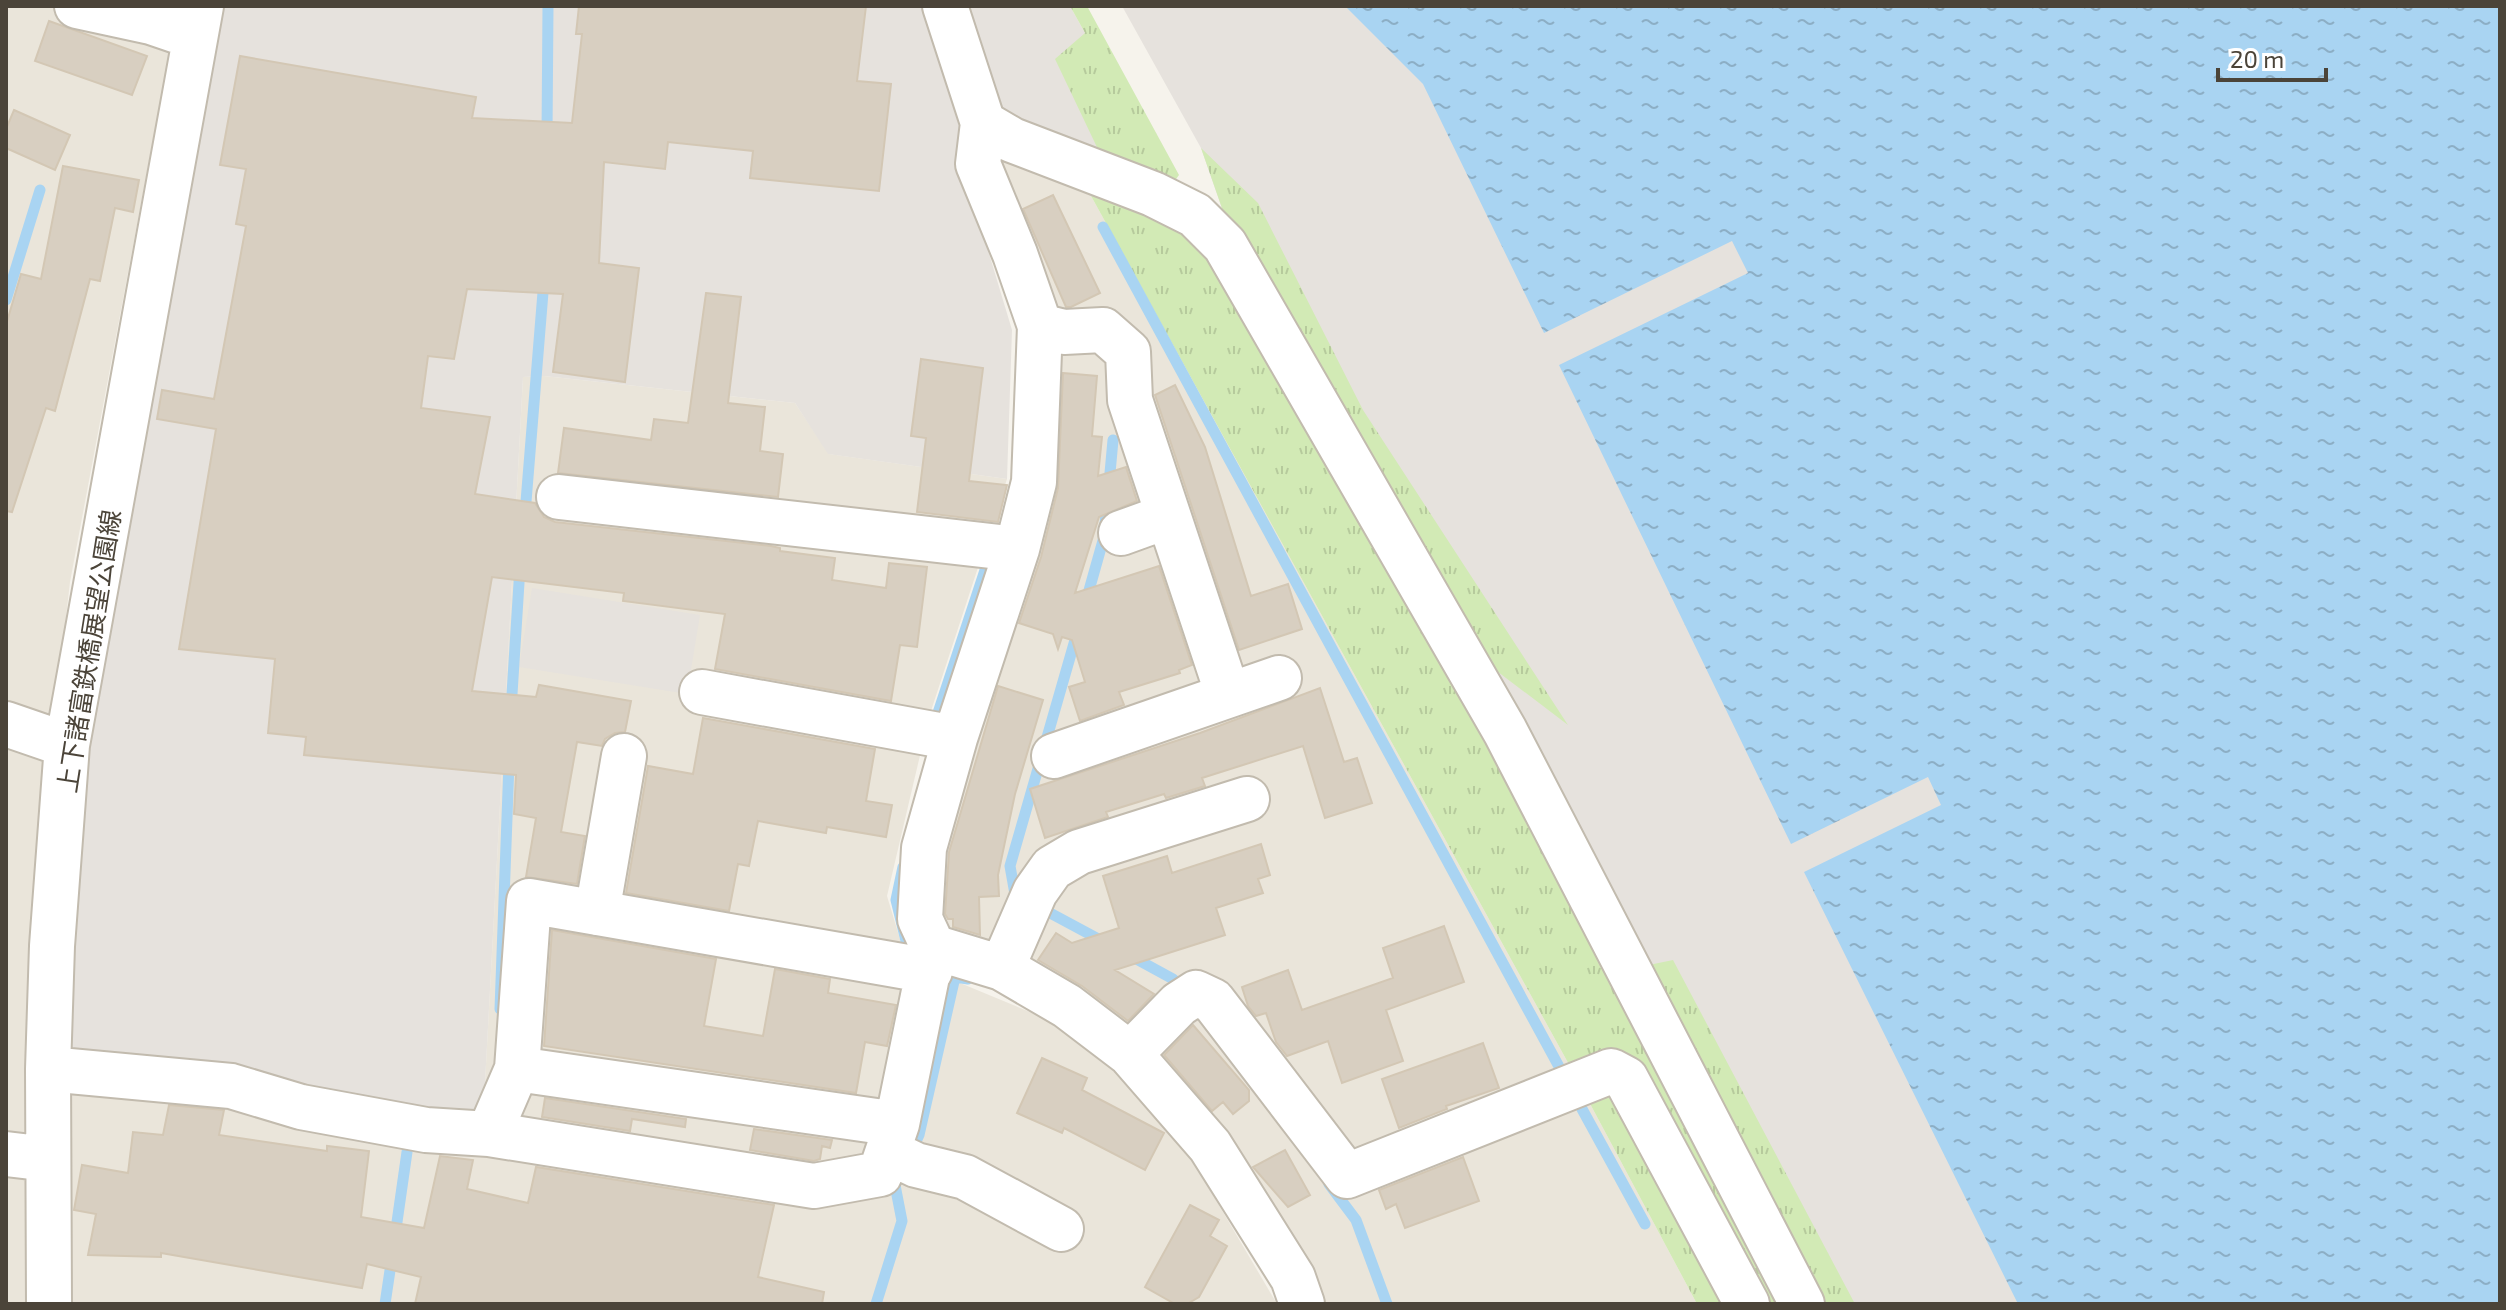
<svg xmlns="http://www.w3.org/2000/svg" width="2506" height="1310" font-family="'Exo 2','Noto Sans JP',sans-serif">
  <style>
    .residential { fill: #eae5da }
    .industrial { fill: #e6e2dd }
    .grass { fill: url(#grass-tufts) }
    .water { fill: url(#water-ripples) }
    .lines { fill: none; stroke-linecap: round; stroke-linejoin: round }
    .stream { stroke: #a9d4f2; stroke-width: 11 }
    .building { fill: #d8cfc1; stroke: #d3c7b4; stroke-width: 2 }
    .minor-casing { stroke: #c2bbae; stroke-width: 48 }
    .minor { stroke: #fff; stroke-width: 44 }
    .labels { text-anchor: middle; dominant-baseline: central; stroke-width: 6; stroke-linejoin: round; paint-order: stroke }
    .street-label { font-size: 26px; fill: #4b4439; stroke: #fff }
  </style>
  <defs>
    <pattern id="grass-tufts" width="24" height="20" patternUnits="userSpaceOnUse" patternTransform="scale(2)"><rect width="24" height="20" fill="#d2eab5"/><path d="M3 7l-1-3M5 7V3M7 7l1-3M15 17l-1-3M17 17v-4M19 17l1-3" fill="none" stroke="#b6ca9c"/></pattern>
    <pattern id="water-ripples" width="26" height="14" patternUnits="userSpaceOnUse" patternTransform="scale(2)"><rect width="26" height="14" fill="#a9d4f2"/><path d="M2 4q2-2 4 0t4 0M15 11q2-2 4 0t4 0" fill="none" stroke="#8caec5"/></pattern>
  </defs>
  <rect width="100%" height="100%" fill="#f6f3ec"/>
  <path class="residential" d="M 6,6 L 178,6 L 70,582 L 30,933 L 27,1304 L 6,1304 Z
    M 1009,155 L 1085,185 L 1572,1070 L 1697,1304 L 1307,1304 L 1206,1130 L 942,938 L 931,851 L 1050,314 L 995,169 Z
    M 544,376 L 795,403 L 829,454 L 1007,479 L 929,717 L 887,896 L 915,989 L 878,1162 L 813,1176 L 483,1120 L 523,377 Z
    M 948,978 L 1059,1024 L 1121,1071 L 1193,1161 L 1277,1304 L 63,1304 L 66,1086 L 892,1177 Z"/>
  <path class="industrial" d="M 222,6 L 1070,6 L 1085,33 L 1104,162 L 959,103 L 972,197 L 1012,330 L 1007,479 L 828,454 L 795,403 L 544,376 L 523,377 L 483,1120 L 67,1051 L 90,742 Z
    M 1122,6 L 2256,6 L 2500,1304 L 1823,1304 L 1232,237 L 1201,148 Z
    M 532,588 L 700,615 L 687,694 L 519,667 Z"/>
  <path class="grass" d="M 1070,6 L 1087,6 L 1179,175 L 1168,190 L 1471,715 L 1781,1304 L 1697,1304 L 1572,1070 L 1085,185 L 1104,162 L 1055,59 L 1085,33 Z
    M 1201,148 L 1258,203 L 1363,410 L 1568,725 L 1481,659 L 1232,237 Z
    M 1673,960 L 1855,1304 L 1823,1304 L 1644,966 Z"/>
  <path class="water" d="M 1345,6 L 2500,6 L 2500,1304 L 2018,1304 L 1804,872 L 1941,805 L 1928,777 L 1791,844 L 1559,365 L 1748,273 L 1732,241 L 1544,333 L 1423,84 Z"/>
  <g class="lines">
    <path class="stream" d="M 547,135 L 548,6
      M 1103,227 L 1563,1074
      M 6,300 L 40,190
      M 1109,484 L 1113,440
      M 525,514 L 544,280
      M 1086,601 L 1104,537 L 1107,501
      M 511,710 L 520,567
      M 934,725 L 990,555
      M 903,867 L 896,900 L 906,941
      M 1019,896 L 1015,894 L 1010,866 L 1077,633
      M 1037,906 L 1106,943
      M 1129,955 L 1173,979 L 1183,993
      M 500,1009 L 509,763
      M 1582,1109 L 1645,1224
      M 911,1152 L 919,1135 L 955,977 L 968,979
      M 1329,1184 L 1356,1220 L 1387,1304
      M 395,1236 L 407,1152
      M 385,1304 L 392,1257
      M 876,1304 L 902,1221 L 895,1185 L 898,1178"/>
  </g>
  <path class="building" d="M 579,6 L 866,6 L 857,81 L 891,84 L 879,191 L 750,178 L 753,151 L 668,142 L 665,169 L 604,162 L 599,263 L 639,268 L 625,382 L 553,372 L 563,294 L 467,289 L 454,359 L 428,356 L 421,408 L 490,417 L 475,494 L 535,503 L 544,517 L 555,522 L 771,546 L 780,548 L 780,551 L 835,558 L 832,580 L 886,588 L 889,563 L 927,567 L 917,647 L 900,645 L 891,701 L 715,669 L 725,614 L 623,601 L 624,593 L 492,577 L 472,691 L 536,697 L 539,685 L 631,701 L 625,732 L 615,733 L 605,739 L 602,746 L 577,742 L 561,832 L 585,836 L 577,884 L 526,877 L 536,818 L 514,814 L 516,775 L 304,755 L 306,737 L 268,733 L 275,659 L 179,649 L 216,429 L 157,419 L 162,390 L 214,399 L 246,226 L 236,224 L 246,169 L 220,165 L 240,56 L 476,97 L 472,118 L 572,123 L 582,34 L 576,34 Z
    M 49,21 L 147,56 L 132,95 L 35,61 Z
    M 14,110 L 70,135 L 55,170 L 6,148 L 6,129 Z
    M 63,166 L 139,180 L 133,212 L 115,208 L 100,281 L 90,279 L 55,411 L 46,408 L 12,512 L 6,511 L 6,325 L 21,274 L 41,279 Z
    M 1053,195 L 1100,293 L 1071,307 L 1066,307 L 1023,209 Z
    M 706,293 L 741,297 L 728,403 L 765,407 L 760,451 L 783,454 L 778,497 L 558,473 L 564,428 L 651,440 L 654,419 L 688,423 Z
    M 921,359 L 983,368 L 969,481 L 1007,485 L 998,522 L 917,512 L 926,438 L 911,436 Z
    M 1063,373 L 1097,376 L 1092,436 L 1102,437 L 1098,476 L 1126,467 L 1137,501 L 1099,517 L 1075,593 L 1159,566 L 1192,665 L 1179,670 L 1180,673 L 1119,692 L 1124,705 L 1080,721 L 1069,687 L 1085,682 L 1072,640 L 1062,637 L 1058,649 L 1053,634 L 1019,623 L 1041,557 L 1058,488 Z
    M 1175,385 L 1205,447 L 1251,596 L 1288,584 L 1302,629 L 1239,650 L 1155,395 Z
    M 998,686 L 1043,700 L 1015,794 L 998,875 L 999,896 L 979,897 L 980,935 L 953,927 L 953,919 L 948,919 L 945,914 L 949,852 Z
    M 1320,688 L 1344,762 L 1357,758 L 1372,803 L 1325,818 L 1303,746 L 1202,778 L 1205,786 L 1166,798 L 1164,794 L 1106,812 L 1108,817 L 1045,838 L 1030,789 L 1200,733 Z
    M 703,718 L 875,749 L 866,801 L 892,805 L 886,837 L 827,827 L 826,833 L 758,821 L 749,866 L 738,864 L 729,911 L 626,893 L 648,766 L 693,774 Z
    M 1261,844 L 1270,875 L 1258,879 L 1263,893 L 1216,908 L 1225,935 L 1115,970 L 1154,994 L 1128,1021 L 1082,986 L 1038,960 L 1056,933 L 1072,943 L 1119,928 L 1103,876 L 1167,856 L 1172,873 Z
    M 1444,926 L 1464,982 L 1386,1010 L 1403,1061 L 1342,1083 L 1328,1041 L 1287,1056 L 1276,1042 L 1266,1013 L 1256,1016 L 1248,1006 L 1242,987 L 1288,970 L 1302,1010 L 1393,978 L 1383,948 Z
    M 552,930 L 716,959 L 704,1026 L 763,1036 L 775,969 L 830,979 L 828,993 L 896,1005 L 887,1046 L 865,1042 L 856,1093 L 544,1046 Z
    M 1193,1025 L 1249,1090 L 1249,1101 L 1233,1114 L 1223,1102 L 1212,1111 L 1164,1055 Z
    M 1483,1043 L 1499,1088 L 1446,1106 L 1447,1109 L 1399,1128 L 1382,1079 Z
    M 1042,1058 L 1087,1078 L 1082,1090 L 1164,1133 L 1145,1170 L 1064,1128 L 1062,1133 L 1017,1113 Z
    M 545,1098 L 686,1119 L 685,1127 L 632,1119 L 630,1131 L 542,1117 Z
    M 169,1105 L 224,1110 L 219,1135 L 327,1151 L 327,1146 L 369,1151 L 361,1217 L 424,1228 L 440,1156 L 473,1160 L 467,1189 L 528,1203 L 536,1167 L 774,1205 L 758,1277 L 824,1292 L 822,1304 L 415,1304 L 421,1277 L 367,1264 L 362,1288 L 161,1253 L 161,1257 L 88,1255 L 96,1214 L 74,1210 L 82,1165 L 128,1173 L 133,1132 L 163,1135 Z
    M 754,1129 L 832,1140 L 830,1148 L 822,1146 L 820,1159 L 814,1161 L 750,1150 Z
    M 1285,1150 L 1310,1195 L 1288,1207 L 1253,1167 Z
    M 1463,1157 L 1479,1201 L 1405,1228 L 1396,1204 L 1386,1209 L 1379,1190 Z
    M 1190,1205 L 1219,1220 L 1210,1236 L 1227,1246 L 1199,1297 L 1187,1304 L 1175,1304 L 1145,1287 Z"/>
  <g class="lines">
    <g class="minor-casing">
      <path id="minor" d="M 77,6 L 151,22 L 195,37
        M 983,123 L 1012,140 L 1153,194 L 1195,215 L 1225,245 L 1505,731 L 1802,1304
        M 1040,326 L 1064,332 L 1103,330 L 1128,352 L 1130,400 L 1228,695
        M 559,497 L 1017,549
        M 1121,533 L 1168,516
        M 702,692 L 955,738
        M 6,724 L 67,745
        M 1054,756 L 1279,678
        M 597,913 L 624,756
        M 933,947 L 1002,968 L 1067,1006 L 1130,1054 L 1210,1146 L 1293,1278 L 1302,1304
        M 1002,968 L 1035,892 L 1052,868 L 1079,852 L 1247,799
        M 1130,1054 L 1179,1004 L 1196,993 L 1213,1001 L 1347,1176 L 1611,1071 L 1626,1079 L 1747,1304
        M 48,1069 L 231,1086 L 301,1107 L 426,1130 L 489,1134 L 814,1186 L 880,1174 L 897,1124 L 933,947 L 920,919 L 924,848 L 955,738 L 1017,549 L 1034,482 L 1040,326 L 1015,254 L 978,164 L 983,123 L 945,6
        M 517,1069 L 897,1124
        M 489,1134 L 517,1069 L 529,901 L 930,971
        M 889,1152 L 916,1165 L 965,1177 L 1061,1229
        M 6,1154 L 48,1159
        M 49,1304 L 48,1069 L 52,946 L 67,745 L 201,6"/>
    </g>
    <use href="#minor" class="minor"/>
  </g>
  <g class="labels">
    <g class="street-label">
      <text transform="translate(88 651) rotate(-81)">上下諸富鉄橋展望公園線</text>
    </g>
  </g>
  <rect width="2506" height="1310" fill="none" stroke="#4b4439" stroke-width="16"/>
  <path d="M2218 68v12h108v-12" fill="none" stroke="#4b4439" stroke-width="4"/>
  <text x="2230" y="68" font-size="24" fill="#4b4439" stroke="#ffffff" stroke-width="6" paint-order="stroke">20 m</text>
</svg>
